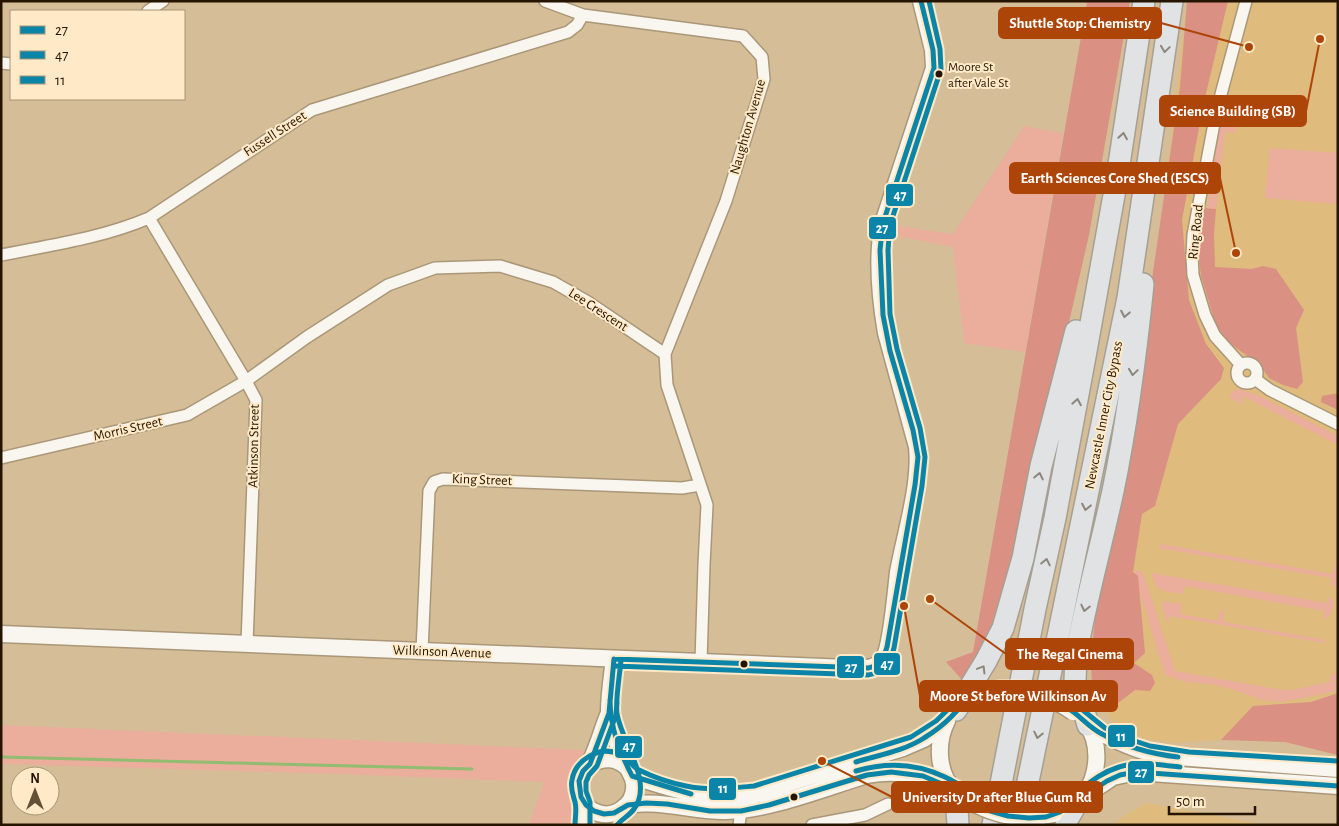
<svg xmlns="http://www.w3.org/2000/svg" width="1339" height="826" font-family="'Alegreya Sans',sans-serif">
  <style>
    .built { fill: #dfbb7e }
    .green { fill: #ebad9c }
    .forest { fill: #da9082 }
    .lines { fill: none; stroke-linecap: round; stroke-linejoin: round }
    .stream { stroke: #92bc70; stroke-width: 3 }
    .street-casing { stroke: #aa9778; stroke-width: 14 }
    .secondary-casing { stroke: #aa9778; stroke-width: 19 }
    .highway-casing { stroke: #a69f94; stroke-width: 24 }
    .street { stroke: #f9f5ef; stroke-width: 11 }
    .secondary { stroke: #f9f5ef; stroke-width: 16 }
    .highway { stroke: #e0e2e3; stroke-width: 21 }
    .secondary-bridge-casing { stroke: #aa9778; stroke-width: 19; stroke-linecap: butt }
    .secondary-bridge { stroke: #f9f5ef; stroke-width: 16 }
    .bus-1-casing { stroke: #ffe9c7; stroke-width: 9 }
    .bus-2-casing { stroke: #ffe9c7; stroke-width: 9 }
    .bus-3-casing { stroke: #ffe9c7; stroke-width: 9 }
    .bus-1 { stroke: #0b85a7; stroke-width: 5 }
    .bus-2 { stroke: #0b85a7; stroke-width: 5 }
    .bus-3 { stroke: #0b85a7; stroke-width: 5 }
    .oneway { stroke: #8c867d }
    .bus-dot { fill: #251500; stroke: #ffe9c7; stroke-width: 2 }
    .labels { text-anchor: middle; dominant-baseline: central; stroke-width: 4; stroke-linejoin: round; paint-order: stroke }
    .bus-label { font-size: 13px; fill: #251500; stroke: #ffe9c7; text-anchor: start }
    .street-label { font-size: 14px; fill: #251500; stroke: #ffe9c7 }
    .leader { fill: none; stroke: #ae4508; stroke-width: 2 }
    .callout-dot { fill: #ae4508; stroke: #ffe9c7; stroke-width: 2 }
    .callout { fill: #ae4508; stroke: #ae4508; stroke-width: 2 }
    .callout-label { font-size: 15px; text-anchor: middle; font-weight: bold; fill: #fff }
    .line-badge { stroke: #ffe9c7; stroke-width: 2 }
    .badge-label { font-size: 14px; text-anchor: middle; font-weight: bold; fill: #fff }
  </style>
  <rect width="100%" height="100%" fill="#d5be97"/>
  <path class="built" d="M 1187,1 L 1338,1 L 1338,755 L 1285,742 L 1221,740 L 1172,743 L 1136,738 L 1113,723 L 1093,688 L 1091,665 L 1124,495 L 1167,176 Z
    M 1147,803 L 1266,825 L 1116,825 L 1120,818 Z"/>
  <path class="green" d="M 1234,119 L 1236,121 L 1235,133 L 1225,132 L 1216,209 L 1207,208 L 1220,125 L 1226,120 Z
    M 1024,126 L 1063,133 L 1025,352 L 964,343 L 953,247 L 896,236 L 898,226 L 953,234 Z
    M 1270,148 L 1338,153 L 1338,204 L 1265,198 Z
    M 1239,389 L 1257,395 L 1338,436 L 1338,445 L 1243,396 L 1242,404 L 1229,397 L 1233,391 Z
    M 1160,544 L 1333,574 L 1335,566 L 1338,566 L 1338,586 L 1331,586 L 1332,578 L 1159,548 Z
    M 1135,570 L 1143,572 L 1175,671 L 1276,689 L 1292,690 L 1329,682 L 1331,675 L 1338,673 L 1338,691 L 1281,702 L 1262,700 L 1232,689 L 1210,684 L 1187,682 L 1165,675 L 1136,580 Z
    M 1152,573 L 1327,603 L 1328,597 L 1332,599 L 1334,607 L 1329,616 L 1323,620 L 1325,611 L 1185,586 L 1183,594 C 1166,591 1154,594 1152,573 Z
    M 1164,601 L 1182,604 L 1180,614 L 1218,621 L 1220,611 L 1224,612 L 1223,622 L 1325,640 L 1325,643 L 1170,616 L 1168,625 L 1162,606 Z
    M 1,725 L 586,750 L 567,778 L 570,797 L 578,814 L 576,825 L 529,825 L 544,782 L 340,774 L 1,764 Z"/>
  <path class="forest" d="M 1081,1 L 1130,1 L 1089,235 L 1004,606 L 963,681 L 946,662 L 973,652 L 1087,3 Z
    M 1187,1 L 1228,1 L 1203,106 L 1182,220 L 1189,300 L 1206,344 L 1224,368 L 1221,379 L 1178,424 L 1155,506 L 1142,514 L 1133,572 L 1138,576 L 1145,653 L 1134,663 L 1152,675 L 1155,683 L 1150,691 L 1135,690 L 1109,710 L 1092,687 L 1091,664 L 1095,616 L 1123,494 L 1140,390 L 1153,272 L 1180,87 Z
    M 1201,208 L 1216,209 L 1214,233 L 1215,267 L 1252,269 L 1263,266 L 1276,269 L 1304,310 L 1296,328 L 1303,382 L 1297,389 L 1283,385 L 1269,378 L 1260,365 L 1228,342 L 1216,325 L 1201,276 L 1198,248 Z
    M 1338,393 L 1338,410 L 1321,402 L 1322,396 Z
    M 1338,693 L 1338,755 L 1285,742 L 1221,740 L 1253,706 L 1311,702 Z"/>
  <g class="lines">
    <path class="stream" d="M 1,757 L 472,769"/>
    <g class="street-casing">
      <path id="street" d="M 545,1 L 583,15 L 743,36 L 762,57 L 764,79 L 726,201 L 665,354
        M 148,11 L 163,1
        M 1,63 L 11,64
        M 149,218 L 246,381 L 256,400 L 247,644
        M 1,255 C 51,245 102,238 149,218 L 312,110 L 568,32 L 577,25 L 583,15
        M1237 373a10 10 0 1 1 20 0a10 10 0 1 1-20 0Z
        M 1241,365 L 1215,336 L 1205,315 L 1193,275 L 1192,256 L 1193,235 L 1216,113 L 1246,1
        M 1255,379 L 1270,390 L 1338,424
        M 1,458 L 187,415 L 246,381 L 307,337 L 388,285 L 435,268 L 500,266 L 553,282 L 588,302 L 665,354 L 667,385 L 707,505 L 704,565 L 701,662
        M 422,651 L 429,491 L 434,482 L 443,479 L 682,488 L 700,485
        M 739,825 L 741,811
        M 812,825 L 865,815 L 888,804"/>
    </g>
    <g class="secondary-casing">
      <path id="secondary" d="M 1,634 L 848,668 C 860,668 875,671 883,659 C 891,649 896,589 898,572 C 905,534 921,484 917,447 L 886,333 C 880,298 876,258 883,223 L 934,68 L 933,50 L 921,1
        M 609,713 C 602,729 598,747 590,762 C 588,767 584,770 581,775 C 575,788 581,804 593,811 C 603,816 614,815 622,809 C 631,803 635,793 634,783 C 633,776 629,772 627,766 C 620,750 610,729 609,712 C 609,694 612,676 614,659
        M 947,721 C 936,742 937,774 955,791
        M 1090,727 C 1114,740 1136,751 1163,756 L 1338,769
        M 590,764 C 604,757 616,757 628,768
        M 632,776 C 680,792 705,800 756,793 L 903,748 L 924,739 L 947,721
        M 1085,794 C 1099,774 1101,743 1086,723
        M 1082,798 L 1113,777 L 1136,772 L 1338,786
        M 628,805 C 662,799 692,812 726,811 C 770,810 824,788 867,775 C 898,769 925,775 953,790
        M 582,825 L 583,802"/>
    </g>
    <g class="highway-casing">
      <path id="highway" d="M 956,710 L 986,661 L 1003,628 L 1023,558 L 1041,466 L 1076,331
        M 1088,725 L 1075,681 L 1076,655 C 1086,600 1101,546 1113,491 C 1127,423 1136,354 1143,284
        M 956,792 L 958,825
        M 993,825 L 1035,609 L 1055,518 L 1086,351 L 1116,184 L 1144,1
        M 1019,825 L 1128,298 L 1172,1
        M 1064,825 L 1077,803"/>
    </g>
    <use href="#street" class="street"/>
    <use href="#secondary" class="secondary"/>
    <use href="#highway" class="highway"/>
    <g class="secondary-bridge-casing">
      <path id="secondary-bridge" d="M 982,694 C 1014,687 1046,693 1073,712
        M 963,797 C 991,815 1021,822 1054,814"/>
    </g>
    <use href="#secondary-bridge" class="secondary-bridge"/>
    <g class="bus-1-casing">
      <path id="bus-1" d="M 614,659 L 868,668 C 880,666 884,657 887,647 L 915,485 L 918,457 L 913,430 L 890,351 L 883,315 L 880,250 L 883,223 L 934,68 L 933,50 L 921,1
        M 614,659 L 609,713 L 590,764 L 583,771 L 579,781 L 581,797 L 586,805 L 594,811 L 604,814 L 614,813 L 628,805 L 646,803 L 667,804 L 710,811 L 741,811 L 769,805 L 867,775 L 891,772 L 923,776 L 942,784 L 987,810 L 1008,816 L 1029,818 L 1046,817 L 1060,812 L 1107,781 L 1120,775 L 1136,772 L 1338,786
        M 610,700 C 610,728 620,752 632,776 L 691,794
        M 856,762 C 879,755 904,751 924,738 C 934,732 943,725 951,717 C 961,707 967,698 981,694 C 1011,685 1046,693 1072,711 C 1082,718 1090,728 1102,734 C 1126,747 1151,754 1178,757"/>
    </g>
    <g class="bus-2-casing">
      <path id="bus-2" d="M 614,666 L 868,675 C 884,673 890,662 894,648 L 922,486 L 925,457 L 920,428 L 897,349 L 890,314 L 888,250 L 890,225 L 941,69 L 940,49 L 929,1
        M 590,825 L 590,802 L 586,791 L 586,782 L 589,775 L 597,766 L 616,715 L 617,702
        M 617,825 C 622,819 630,815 634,809 C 654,782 622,743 617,714 C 615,700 620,674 621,660"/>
    </g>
    <g class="bus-3-casing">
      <path id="bus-3" d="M 856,771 C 886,762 916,763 945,777 C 972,790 993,809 1024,810 C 1073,812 1080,779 1119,767 C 1138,761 1160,765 1180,767
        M 575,825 C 575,818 577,809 575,802 C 573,794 570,788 572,780 C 575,760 600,745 619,754 C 629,758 632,767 639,770 C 653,777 671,783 686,786 C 709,791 732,788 754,786 L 911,737 L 936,721 L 965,693 L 978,687 L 999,684 L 1025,684 L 1051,691 L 1074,703 L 1105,728 L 1126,738 L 1150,746 L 1189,752 L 1338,761"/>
    </g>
    <use href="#bus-1" class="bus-1"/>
    <use href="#bus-2" class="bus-2"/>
    <use href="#bus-3" class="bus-3"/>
  </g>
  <defs><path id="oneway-chevron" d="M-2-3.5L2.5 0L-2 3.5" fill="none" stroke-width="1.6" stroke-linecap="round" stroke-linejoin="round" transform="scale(1.25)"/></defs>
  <g class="oneway">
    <use href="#oneway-chevron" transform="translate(1165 49) rotate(98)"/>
    <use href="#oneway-chevron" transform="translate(1123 136) rotate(-81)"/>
    <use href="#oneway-chevron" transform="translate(1125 314) rotate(101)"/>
    <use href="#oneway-chevron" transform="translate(1133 372) rotate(98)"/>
    <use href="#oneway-chevron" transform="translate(1077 402) rotate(-80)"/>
    <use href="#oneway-chevron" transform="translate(1039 476) rotate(-78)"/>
    <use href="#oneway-chevron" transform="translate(1086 507) rotate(101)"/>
    <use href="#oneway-chevron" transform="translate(1046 562) rotate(-78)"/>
    <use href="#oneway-chevron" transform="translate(1085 608) rotate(103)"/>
    <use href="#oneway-chevron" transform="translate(982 669) rotate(-59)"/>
    <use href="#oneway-chevron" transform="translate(1038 735) rotate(102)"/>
  </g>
  <g class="bus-dot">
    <circle cx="939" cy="74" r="4.5"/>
    <circle cx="744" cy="664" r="4.5"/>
    <circle cx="794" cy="797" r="4.5"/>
  </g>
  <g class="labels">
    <g class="bus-label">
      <text x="948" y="67">Moore St<tspan x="948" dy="16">after Vale St</tspan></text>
    </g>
    <g class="street-label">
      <text transform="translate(748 127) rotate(-74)">Naughton Avenue</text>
      <text transform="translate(275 134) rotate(-33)">Fussell Street</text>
      <text transform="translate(1196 232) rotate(-84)">Ring Road</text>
      <text transform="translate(598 310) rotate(33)">Lee Crescent</text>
      <text transform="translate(1104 415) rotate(-79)">Newcastle Inner City Bypass</text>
      <text transform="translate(128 429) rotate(-13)">Morris Street</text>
      <text transform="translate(254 446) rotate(-89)">Atkinson Street</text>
      <text transform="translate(482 480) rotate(2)">King Street</text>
      <text transform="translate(442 652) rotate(2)">Wilkinson Avenue</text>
    </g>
  </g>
  <path class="leader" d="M1249 47L1161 23M1320 39L1306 111M1236 253L1220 178M930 599L1006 654M904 606L920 696M822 761L892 797"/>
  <g class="callout-dot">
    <circle cx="1249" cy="47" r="5"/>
    <circle cx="1320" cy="39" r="5"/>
    <circle cx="1236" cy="253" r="5"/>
    <circle cx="930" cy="599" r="5"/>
    <circle cx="904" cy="606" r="5"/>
    <circle cx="822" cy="761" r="5"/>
  </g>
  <g class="callout">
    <rect x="999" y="8" width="162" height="30" rx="5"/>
    <rect x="1160" y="96" width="146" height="30" rx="5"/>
    <rect x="1010" y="163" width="210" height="30" rx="5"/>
    <rect x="1006" y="639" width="127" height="30" rx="5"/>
    <rect x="920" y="681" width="197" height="30" rx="5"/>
    <rect x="892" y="782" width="210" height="30" rx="5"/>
  </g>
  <g class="callout-label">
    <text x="1080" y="28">Shuttle Stop: Chemistry</text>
    <text x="1233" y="116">Science Building (SB)</text>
    <text x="1115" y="183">Earth Sciences Core Shed (ESCS)</text>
    <text x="1070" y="659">The Regal Cinema</text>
    <text x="1018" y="701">Moore St before Wilkinson Av</text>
    <text x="997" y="802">University Dr after Blue Gum Rd</text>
  </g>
  <g class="line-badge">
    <rect x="885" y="183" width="29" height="24" rx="5" fill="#0b85a7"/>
    <rect x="868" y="216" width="29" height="24" rx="5" fill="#0b85a7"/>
    <rect x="873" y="652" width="28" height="24" rx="5" fill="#0b85a7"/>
    <rect x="836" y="655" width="29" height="24" rx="5" fill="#0b85a7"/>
    <rect x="1107" y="724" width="29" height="24" rx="5" fill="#0b85a7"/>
    <rect x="614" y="735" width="29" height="24" rx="5" fill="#0b85a7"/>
    <rect x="1127" y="760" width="28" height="24" rx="5" fill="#0b85a7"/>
    <rect x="708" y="777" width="29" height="24" rx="5" fill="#0b85a7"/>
  </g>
  <g class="badge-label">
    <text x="900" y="200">47</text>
    <text x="882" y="233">27</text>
    <text x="887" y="669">47</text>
    <text x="851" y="672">27</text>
    <text x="1121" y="741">11</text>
    <text x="629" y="751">47</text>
    <text x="1141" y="777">27</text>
    <text x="723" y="793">11</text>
  </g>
  <rect width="1339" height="826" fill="none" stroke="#251500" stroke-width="5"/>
  <rect x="10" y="10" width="175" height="90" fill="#ffe9c7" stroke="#a89477"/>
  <rect x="20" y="26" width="25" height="8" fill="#0b85a7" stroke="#a89477"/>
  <text x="55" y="35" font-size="15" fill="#251500">27</text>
  <rect x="20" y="51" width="25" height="8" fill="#0b85a7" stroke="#a89477"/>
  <text x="55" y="60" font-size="15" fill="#251500">47</text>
  <rect x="20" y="76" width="25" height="8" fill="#0b85a7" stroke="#a89477"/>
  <text x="55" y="85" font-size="15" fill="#251500">11</text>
  <g transform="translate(35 791)"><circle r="24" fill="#ffe9c7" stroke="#a89477"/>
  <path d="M0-4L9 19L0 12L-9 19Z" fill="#635035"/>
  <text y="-8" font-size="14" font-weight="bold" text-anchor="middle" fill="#251500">N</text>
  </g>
  <path d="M1169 806v8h86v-8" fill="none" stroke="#251500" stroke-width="2.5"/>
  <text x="1176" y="806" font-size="15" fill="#251500" stroke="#ffe9c7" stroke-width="4" paint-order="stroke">50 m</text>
</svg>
